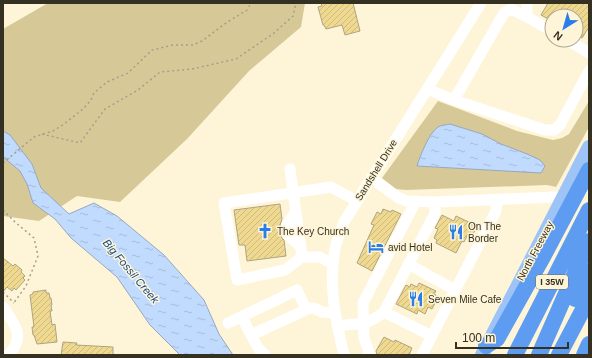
<svg xmlns="http://www.w3.org/2000/svg" width="592" height="358" font-family="Helvetica,sans-serif">
  <style>
    .green { fill: #d7c898 }
    .water { fill: url(#water-ripples); stroke: #97a8bd }
    .building { fill: url(#building-hatch); stroke: #afa482 }
    .lines { fill: none; stroke-linecap: round; stroke-linejoin: round }
    .path { stroke: #a69f88; stroke-width: 1.5; stroke-dasharray: 2 3; stroke-linecap: butt }
    .minor { stroke: #fff; stroke-width: 11 }
    .major { stroke: #9ec4f7; stroke-width: 14 }
    .highway { stroke: #5e9cf1; stroke-width: 16 }
    .labels { text-anchor: middle; dominant-baseline: central; stroke-width: 3; stroke-linejoin: round; paint-order: stroke }
    .shield { fill: #fef5d8; stroke: #716c59; stroke-width: 1 }
    .shield-label { font-size: 9px; font-weight: bold; fill: #353122 }
    .street-label { font-size: 10px; fill: #353122; stroke: #fef5d8 }
    .poi-label { font-size: 10px; fill: #353122; stroke: #fef5d8; text-anchor: start }
    .water-label { font-size: 11px; font-style: italic; fill: #104689; stroke: #fef5d8 }
  </style>
  <defs>
    <pattern id="water-ripples" width="26" height="14" patternUnits="userSpaceOnUse"><rect width="26" height="14" fill="#c1dbff"/><path d="M2 4q2-2 4 0t4 0M15 11q2-2 4 0t4 0" fill="none" stroke="#a6bcda"/></pattern>
    <pattern id="building-hatch" width="6" height="6" patternUnits="userSpaceOnUse"><rect width="6" height="6" fill="#efd990"/><path d="M-1 1l2-2M0 6l6-6M5 7l2-2" fill="none" stroke="#cebb7c"/></pattern>
  </defs>
  <rect width="100%" height="100%" fill="#fef5d8"/>
  <path class="green" d="M 48,3 L 305,3 L 301,27 L 249,71 L 187,139 L 120,202 L 77,196 L 39,221 L 3,216 L 3,29 Z
    M 438,101 L 517,131 L 553,140 L 562,138 L 569,134 L 589,101 L 589,127 L 556,187 L 547,185 L 406,190 L 396,189 L 382,178 Z"/>
  <path class="water" d="M 450,124 L 482,134 L 501,144 L 527,154 L 540,160 L 545,166 L 541,173 L 417,166 C 420,156 429,133 438,127 C 441,125 447,125 450,124 Z
    M 3,131 L 10,135 L 32,164 L 41,188 L 69,214 L 94,203 L 117,216 L 164,255 L 204,300 L 219,334 L 233,355 L 180,355 L 150,325 L 117,277 L 71,238 L 55,219 L 33,203 L 27,184 L 20,171 L 3,157 Z"/>
  <path class="building" d="M 321,3 L 353,3 L 360,31 L 345,35 L 342,25 L 326,29 L 324,25 L 323,25 L 318,7 L 322,6 Z
    M 548,3 L 589,3 L 589,27 L 582,38 L 576,35 L 576,16 L 552,16 L 552,21 L 541,15 Z
    M 280,204 L 282,219 L 280,225 L 283,230 L 281,237 L 284,240 L 286,256 L 247,261 L 245,245 L 239,245 L 234,210 Z
    M 383,209 L 391,212 L 392,210 L 401,214 L 372,271 L 357,263 L 374,225 L 371,224 L 377,212 L 381,214 Z
    M 442,215 L 454,221 L 456,216 L 477,226 L 472,236 L 468,234 L 464,242 L 462,241 L 456,253 L 436,243 L 437,240 L 434,238 L 438,229 L 435,228 Z
    M 3,258 L 13,266 L 15,264 L 22,270 L 21,272 L 25,276 L 23,278 L 25,280 L 16,290 L 14,288 L 12,291 L 7,287 L 3,292 Z
    M 419,283 L 436,291 L 434,294 L 436,295 L 432,302 L 435,303 L 432,309 L 428,307 L 425,314 L 418,310 L 417,314 L 396,304 L 406,285 L 410,287 L 411,284 L 417,287 Z
    M 46,290 L 46,293 L 49,293 L 50,298 L 51,298 L 52,305 L 51,305 L 52,311 L 50,311 L 52,325 L 55,324 L 57,342 L 37,344 L 34,335 L 33,335 L 32,327 L 34,327 L 30,295 L 33,294 L 33,292 Z
    M 384,337 L 394,342 L 395,340 L 412,348 L 409,355 L 377,355 L 376,351 Z
    M 63,342 L 77,343 L 76,345 L 113,347 L 113,355 L 61,355 Z"/>
  <g class="lines">
    <path class="path" d="M 42,134 L 80,143 L 105,109 L 138,90 L 160,72 L 192,69 L 236,59 L 274,33 L 293,16 L 296,3
      M 3,163 L 34,137 L 53,131 L 64,124 L 83,109 L 91,100 L 94,93 L 107,82 L 128,73 L 152,50 L 173,45 L 193,45 L 202,41 L 226,23 L 247,10 L 251,3
      M 3,210 L 15,222 L 34,238 L 38,256 L 26,286 L 13,304
      M 3,292 L 14,303"/>
    <path class="minor" d="M 527,3 L 527,17 L 552,31
      M 567,40 L 589,53
      M 427,89 L 454,100 L 545,130 L 554,130 L 560,125 L 589,71
      M 454,100 L 504,13 L 511,9 L 527,17
      M 290,169 L 302,257 L 285,270 L 237,280 L 224,203 L 331,187 L 357,201
      M 371,178 L 399,198 L 407,201 L 435,202 L 555,197 L 563,198
      M 287,225 L 296,211
      M 288,235 L 301,247
      M 302,257 L 320,257 L 325,260 L 333,263
      M 408,264 L 455,290
      M 3,307 C 15,324 26,338 8,355
      M 384,312 L 432,336
      M 242,317 L 251,335
      M 228,323 L 297,290 L 306,309
      M 337,326 C 358,323 367,326 384,312 L 435,213 L 435,202
      M 265,355 L 258,348 L 251,335 L 310,308 L 314,308 L 322,312 L 334,313
      M 344,355 C 336,322 329,289 334,255 C 335,244 340,233 344,222 L 481,3
      M 370,355 L 364,338 L 363,303 L 416,201
      M 422,355 L 496,211 L 497,199"/>
    <path class="major" d="M 482,355 L 589,147"/>
    <path class="highway" d="M 575,299 L 589,272
      M 486,346 L 497,339 L 544,255 L 589,170
      M 515,355 L 589,210
      M 539,355 L 589,241
      M 559,355 L 589,298
      M 584,355 L 589,344"/>
  </g>
  <defs>
    <g id="church-bare" transform="scale(1.2)"><path d="M-1.2-6h2.4v3.5h3.3v2.4h-3.3V6h-2.4V-.1h-3.3v-2.4h3.3Z" fill="#2a7ee9" stroke="#fef5d8" stroke-width="2.5" paint-order="stroke"/></g>
    <g id="restaurant-bare" transform="scale(1.2)"><path d="M-5-6h1v4h1v-4h1v4h1v-4h1v5L-1.5 .5V6h-2V.5L-5-1ZM5-6V6H3V1.5H1.5Q1.5-4 5-6Z" fill="#2a7ee9" stroke="#fef5d8" stroke-width="2.5" paint-order="stroke"/></g>
    <g id="hotel-bare" transform="scale(1.2)"><path d="M-6-4.5h1.5V1H6V5H4.5V3h-9V5H-6ZM-4 0a1.8 1.8 0 1 1 3.6 0ZM.5 0V-2.5h3Q6-2.5 6 0Z" fill="#2a7ee9" stroke="#fef5d8" stroke-width="2.5" paint-order="stroke"/></g>
  </defs>
  <g fill-rule="evenodd">
    <use href="#church-bare" x="265" y="231"/>
    <use href="#restaurant-bare" x="456" y="232"/>
    <use href="#hotel-bare" x="376" y="247"/>
    <use href="#restaurant-bare" x="416" y="299"/>
  </g>
  <g class="labels">
    <rect class="shield" x="536" y="275" width="32" height="14" rx="3"/>
    <g class="shield-label">
      <text x="552" y="282">I 35W</text>
    </g>
    <g class="street-label">
      <text transform="translate(376 170) rotate(-58)">Sandshell Drive</text>
      <text transform="translate(535 251) rotate(-62)">North Freeway</text>
    </g>
    <g class="poi-label">
      <text x="468" y="226">On The<tspan x="468" dy="12">Border</tspan></text>
      <text x="277" y="231">The Key Church</text>
      <text x="388" y="247">avid Hotel</text>
      <text x="428" y="299">Seven Mile Cafe</text>
    </g>
    <g class="water-label">
      <text transform="translate(131 271) rotate(50)">Big Fossil Creek</text>
    </g>
  </g>
  <rect width="592" height="358" fill="none" stroke="#353122" stroke-width="8"/>
  <g transform="translate(564 28) rotate(217)"><circle r="19" fill="#fef5d8" stroke="#aea78f"/>
  <path d="M0-3L7 15L0 10L-7 15Z" fill="#2a7ee9"/>
  <text y="-6" font-size="11" font-weight="bold" text-anchor="middle" fill="#353122">N</text>
  </g>
  <path d="M456 342v6h112v-6" fill="none" stroke="#353122" stroke-width="2"/>
  <text x="462" y="342" font-size="12" fill="#353122" stroke="#fef5d8" stroke-width="3" paint-order="stroke">100 m</text>
</svg>
